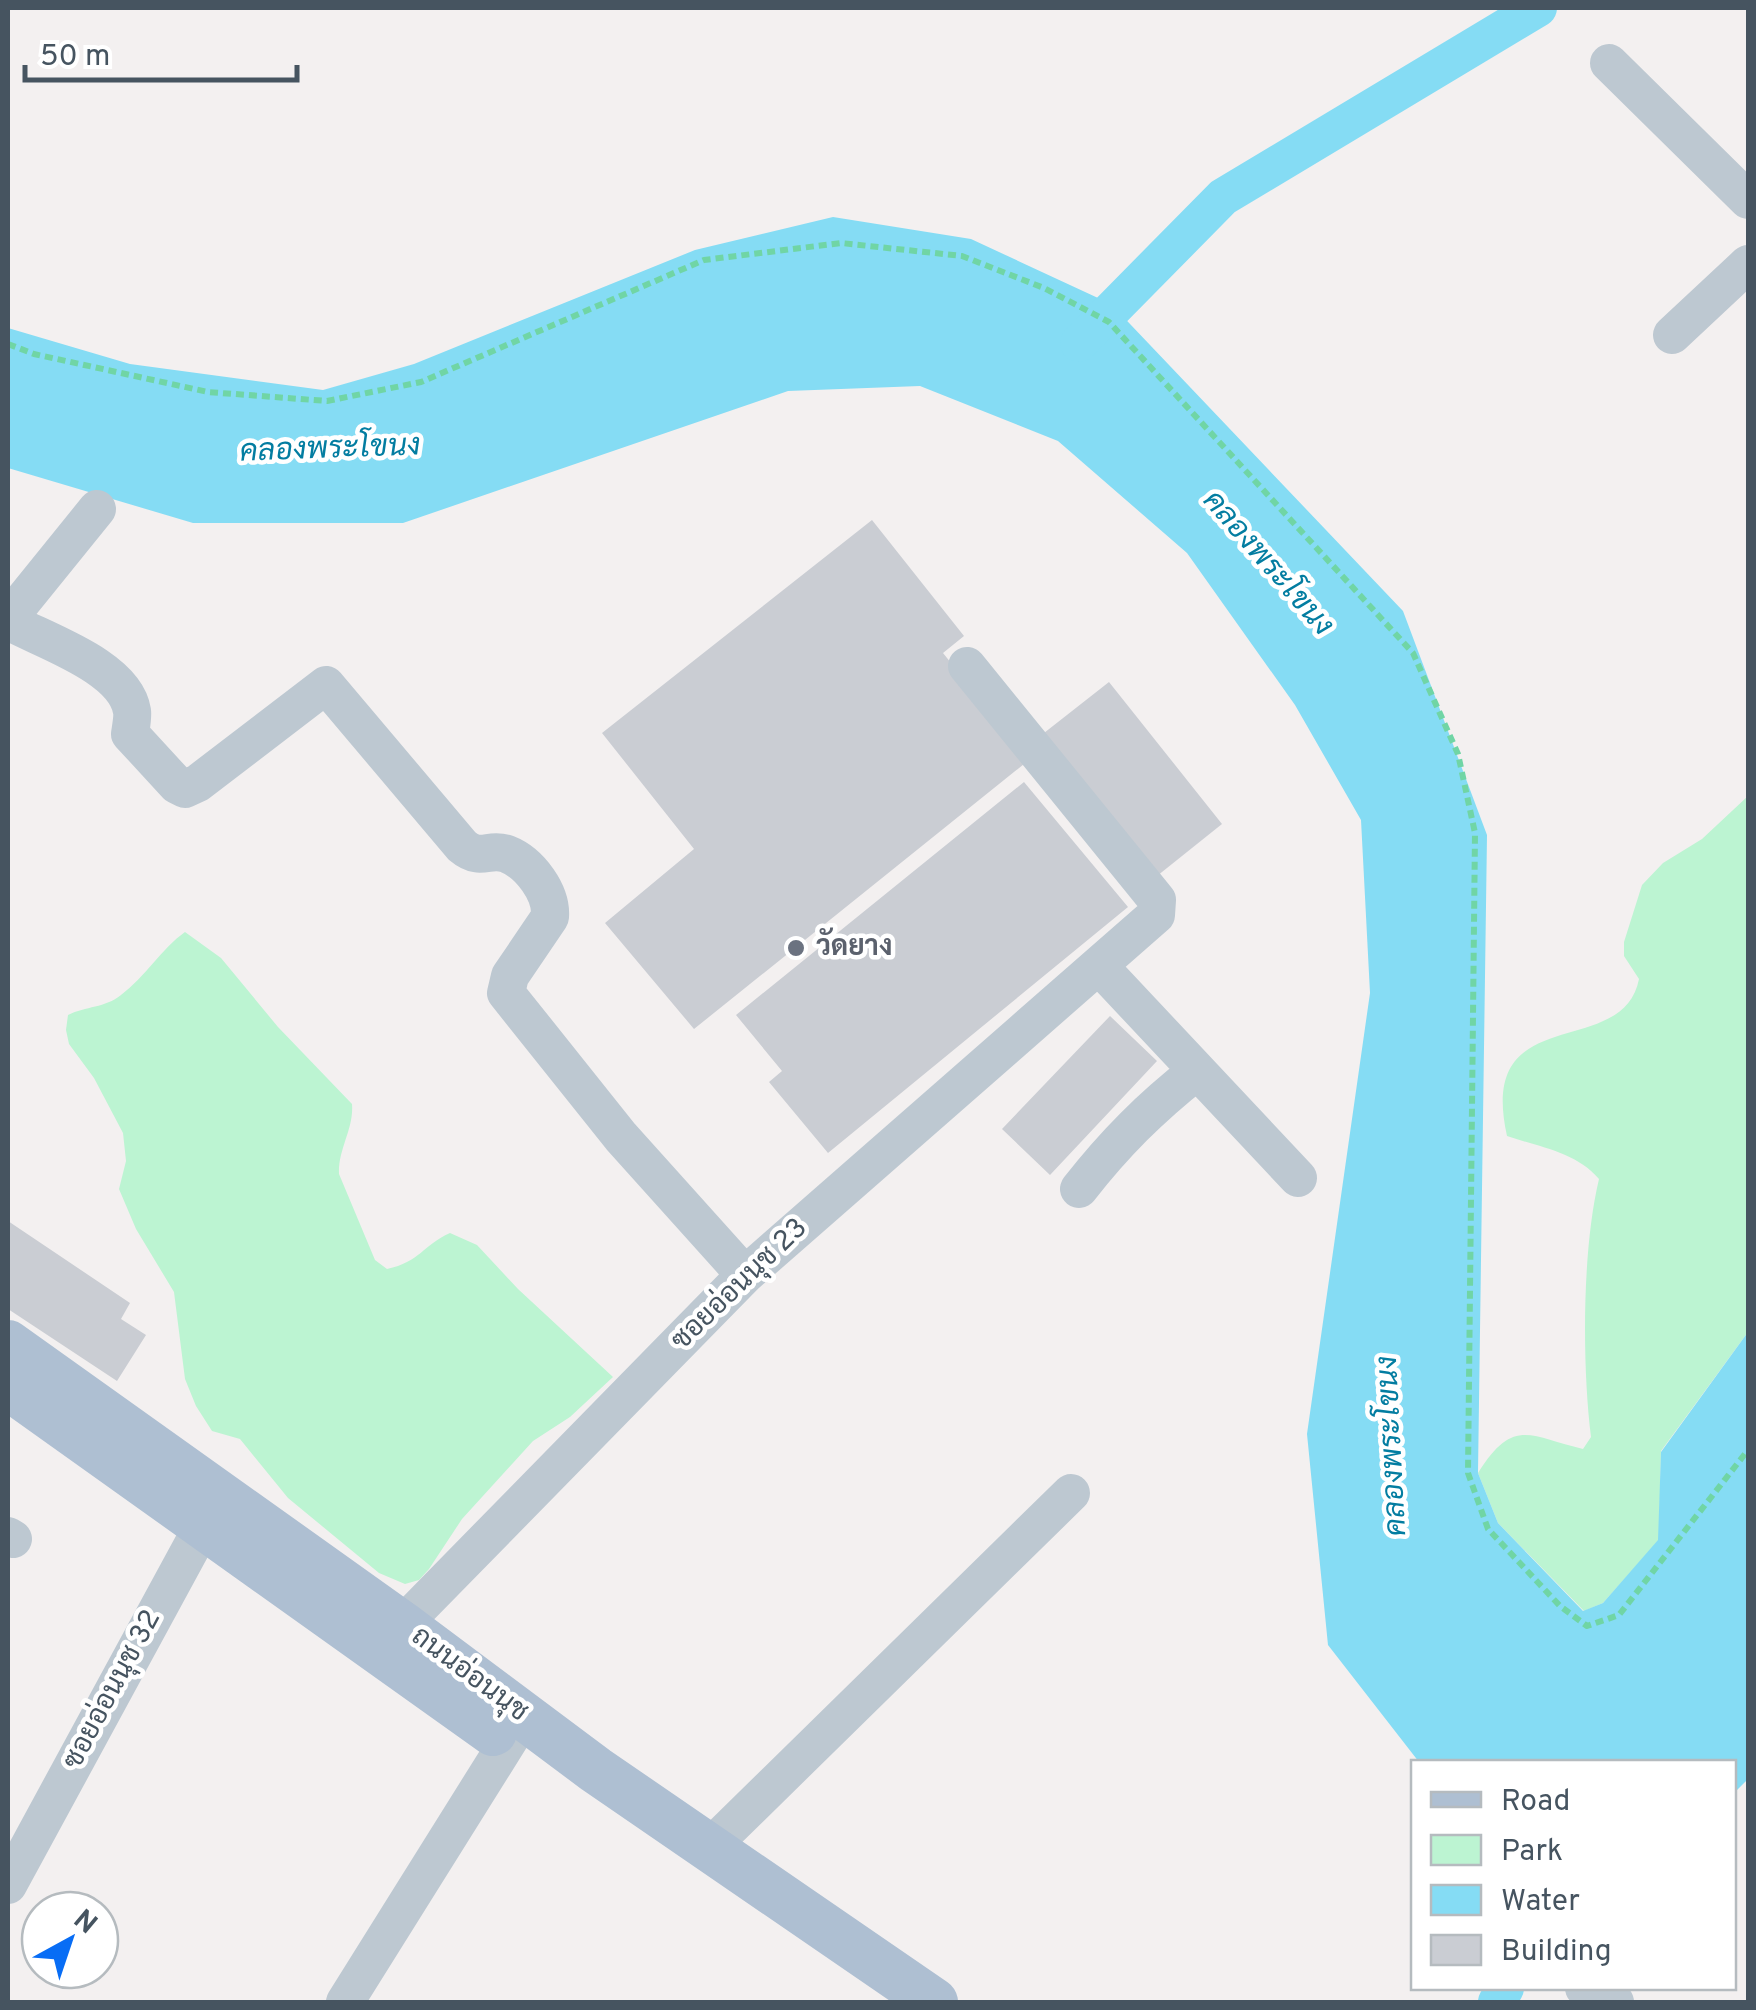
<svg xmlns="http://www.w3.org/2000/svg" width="1756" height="2010" font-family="Overpass,Sarabun,sans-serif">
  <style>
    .green { fill: #bcf4d2 }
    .water { fill: #85dcf4 }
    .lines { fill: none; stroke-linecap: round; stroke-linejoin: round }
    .canal { stroke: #85dcf4; stroke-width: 38 }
    .building { fill: #cacdd3 }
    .path { stroke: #70d5a5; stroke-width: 6; stroke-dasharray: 8 5; stroke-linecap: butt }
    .minor { stroke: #bdc8d1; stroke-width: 38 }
    .major { stroke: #aebfd2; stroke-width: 48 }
    .worship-dot { fill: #6b7280; stroke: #fff; stroke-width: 4 }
    .labels { text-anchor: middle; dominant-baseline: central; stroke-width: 9; stroke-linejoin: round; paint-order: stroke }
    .worship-label { font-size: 28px; font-weight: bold; fill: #5b616d; stroke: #fff; text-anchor: start }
    .street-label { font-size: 28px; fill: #465460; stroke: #fff }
    .water-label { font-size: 30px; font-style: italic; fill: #037da1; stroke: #fff }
  </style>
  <rect width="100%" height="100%" fill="#f3f0f0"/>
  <path class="green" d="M 1748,796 L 1748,1332 L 1661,1451 L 1659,1540 L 1603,1603 L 1584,1611 L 1498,1523 L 1478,1473 C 1514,1416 1530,1437 1583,1449 L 1591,1437 C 1582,1364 1582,1250 1599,1179 C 1576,1152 1539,1147 1507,1136 C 1476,998 1623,1062 1639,979 L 1624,956 L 1624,942 L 1642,885 L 1663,863 L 1702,839 Z
    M 185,932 L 221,958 L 278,1027 L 352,1104 C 354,1129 338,1149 339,1174 L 375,1260 L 387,1269 C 420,1262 423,1245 450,1233 L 477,1245 L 518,1289 L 613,1377 L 570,1417 L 533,1441 L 462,1519 L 429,1569 L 419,1580 L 405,1584 L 379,1573 L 288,1498 L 240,1439 L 212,1431 L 196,1406 L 185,1379 L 174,1292 L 136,1229 L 119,1189 L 126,1161 L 123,1133 L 94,1078 L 69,1044 L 66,1030 L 68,1015 C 86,1006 105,1008 121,995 C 145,977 161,949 185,932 Z"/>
  <path class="water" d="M 833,217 L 971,239 L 1111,304 L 1403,611 L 1487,835 L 1478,1473 L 1498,1523 L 1583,1611 L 1603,1603 L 1658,1540 L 1661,1452 L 1748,1332 L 1748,1779 L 1734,1793 L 1734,1762 L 1419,1762 L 1328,1645 L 1307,1434 L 1370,993 L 1361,820 L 1295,705 L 1187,553 L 1058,441 L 920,386 L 788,391 L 403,523 L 193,523 L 8,468 L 8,328 L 130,364 L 323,390 L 414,364 L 695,250 Z"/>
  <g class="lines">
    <path class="canal" d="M 1079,343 L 1223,197 L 1538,8
      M 1497,2002 L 1505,1988"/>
  </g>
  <path class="building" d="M 872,520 L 964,636 L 943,653 L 1029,760 L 694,1029 L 605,923 L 694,849 L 602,733 Z
    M 1109,682 L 1222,824 L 1157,876 L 1044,733 Z
    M 1024,782 L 1128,907 L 828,1153 L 769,1082 L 782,1071 L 736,1015 Z
    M 1110,1016 L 1157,1061 L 1050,1175 L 1002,1129 Z
    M 8,1221 L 130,1303 L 121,1319 L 146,1335 L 117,1381 L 8,1309 Z"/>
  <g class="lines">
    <path class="path" d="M 8,344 L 34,354 L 208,392 L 327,401 L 421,382 L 704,260 L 841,243 L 962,256 L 1044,288 L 1109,322 L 1413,653 L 1458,754 L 1475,833 L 1468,1473 L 1488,1529 L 1560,1606 L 1587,1626 L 1619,1615 L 1748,1450"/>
    <path class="minor" d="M 1609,63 L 1748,200
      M 1672,335 L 1748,264
      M 8,619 L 97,509
      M 8,621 C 42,640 125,666 132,711 C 133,717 131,727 130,734 L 177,785 L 185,789 L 198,783 L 326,685 L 462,846 C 481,862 489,847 507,854 C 530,863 552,893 550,917 L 510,976 L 506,993 L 621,1137 L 745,1275
      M 1099,966 L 1298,1178
      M 1079,1189 C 1115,1143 1150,1108 1197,1071
      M 8,1536 L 13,1539
      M 402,1625 L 745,1275 L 1156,915 L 1157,900 L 967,666
      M 709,1848 L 1071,1493
      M 8,1885 L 216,1502
      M 1584,1988 L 1615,2002
      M 345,2002 L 524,1716"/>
    <path class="major" d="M 8,1344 L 402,1625 L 596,1770 L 934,2002
      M 8,1386 L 493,1732"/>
  </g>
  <circle class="worship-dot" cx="796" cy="948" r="10"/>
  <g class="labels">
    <g class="worship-label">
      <text x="816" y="948">วัดยาง</text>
    </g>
    <g class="street-label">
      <text transform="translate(740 1285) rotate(-44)">ซอยอ่อนนุช 23</text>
      <text transform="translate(469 1675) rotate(37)">ถนนอ่อนนุช</text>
      <text transform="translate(113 1690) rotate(-62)">ซอยอ่อนนุช 32</text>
    </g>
    <g class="water-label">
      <text transform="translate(330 450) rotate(-2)">คลองพระโขนง</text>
      <text transform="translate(1267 564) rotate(49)">คลองพระโขนง</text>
      <text transform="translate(1393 1446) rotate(-93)">คลองพระโขนง</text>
    </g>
  </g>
  <rect width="1756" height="2010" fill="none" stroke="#465460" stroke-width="20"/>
  <rect x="1411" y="1760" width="325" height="230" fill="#ffffff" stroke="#b5bbbf" stroke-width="2.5"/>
  <rect x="1431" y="1792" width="50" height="15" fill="#aebfd2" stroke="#b5bbbf" stroke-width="2.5"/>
  <text x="1501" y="1810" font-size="30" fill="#465460">Road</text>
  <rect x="1431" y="1835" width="50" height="30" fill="#bcf4d2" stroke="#b5bbbf" stroke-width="2.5"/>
  <text x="1501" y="1860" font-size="30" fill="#465460">Park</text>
  <rect x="1431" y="1885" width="50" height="30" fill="#85dcf4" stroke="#b5bbbf" stroke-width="2.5"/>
  <text x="1501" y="1910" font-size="30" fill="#465460">Water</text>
  <rect x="1431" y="1935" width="50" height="30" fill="#cacdd3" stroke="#b5bbbf" stroke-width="2.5"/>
  <text x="1501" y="1960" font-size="30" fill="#465460">Building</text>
  <g transform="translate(70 1940) rotate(40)"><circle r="48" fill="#ffffff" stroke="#b5bbbf" stroke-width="2.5"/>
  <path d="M0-8L18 38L0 25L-18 38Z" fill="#086df5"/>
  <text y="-15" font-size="28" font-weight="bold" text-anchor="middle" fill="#465460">N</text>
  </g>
  <path d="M25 65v15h272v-15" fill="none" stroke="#465460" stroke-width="5"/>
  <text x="40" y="65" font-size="30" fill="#465460" stroke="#ffffff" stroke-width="8" paint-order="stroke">50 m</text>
</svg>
